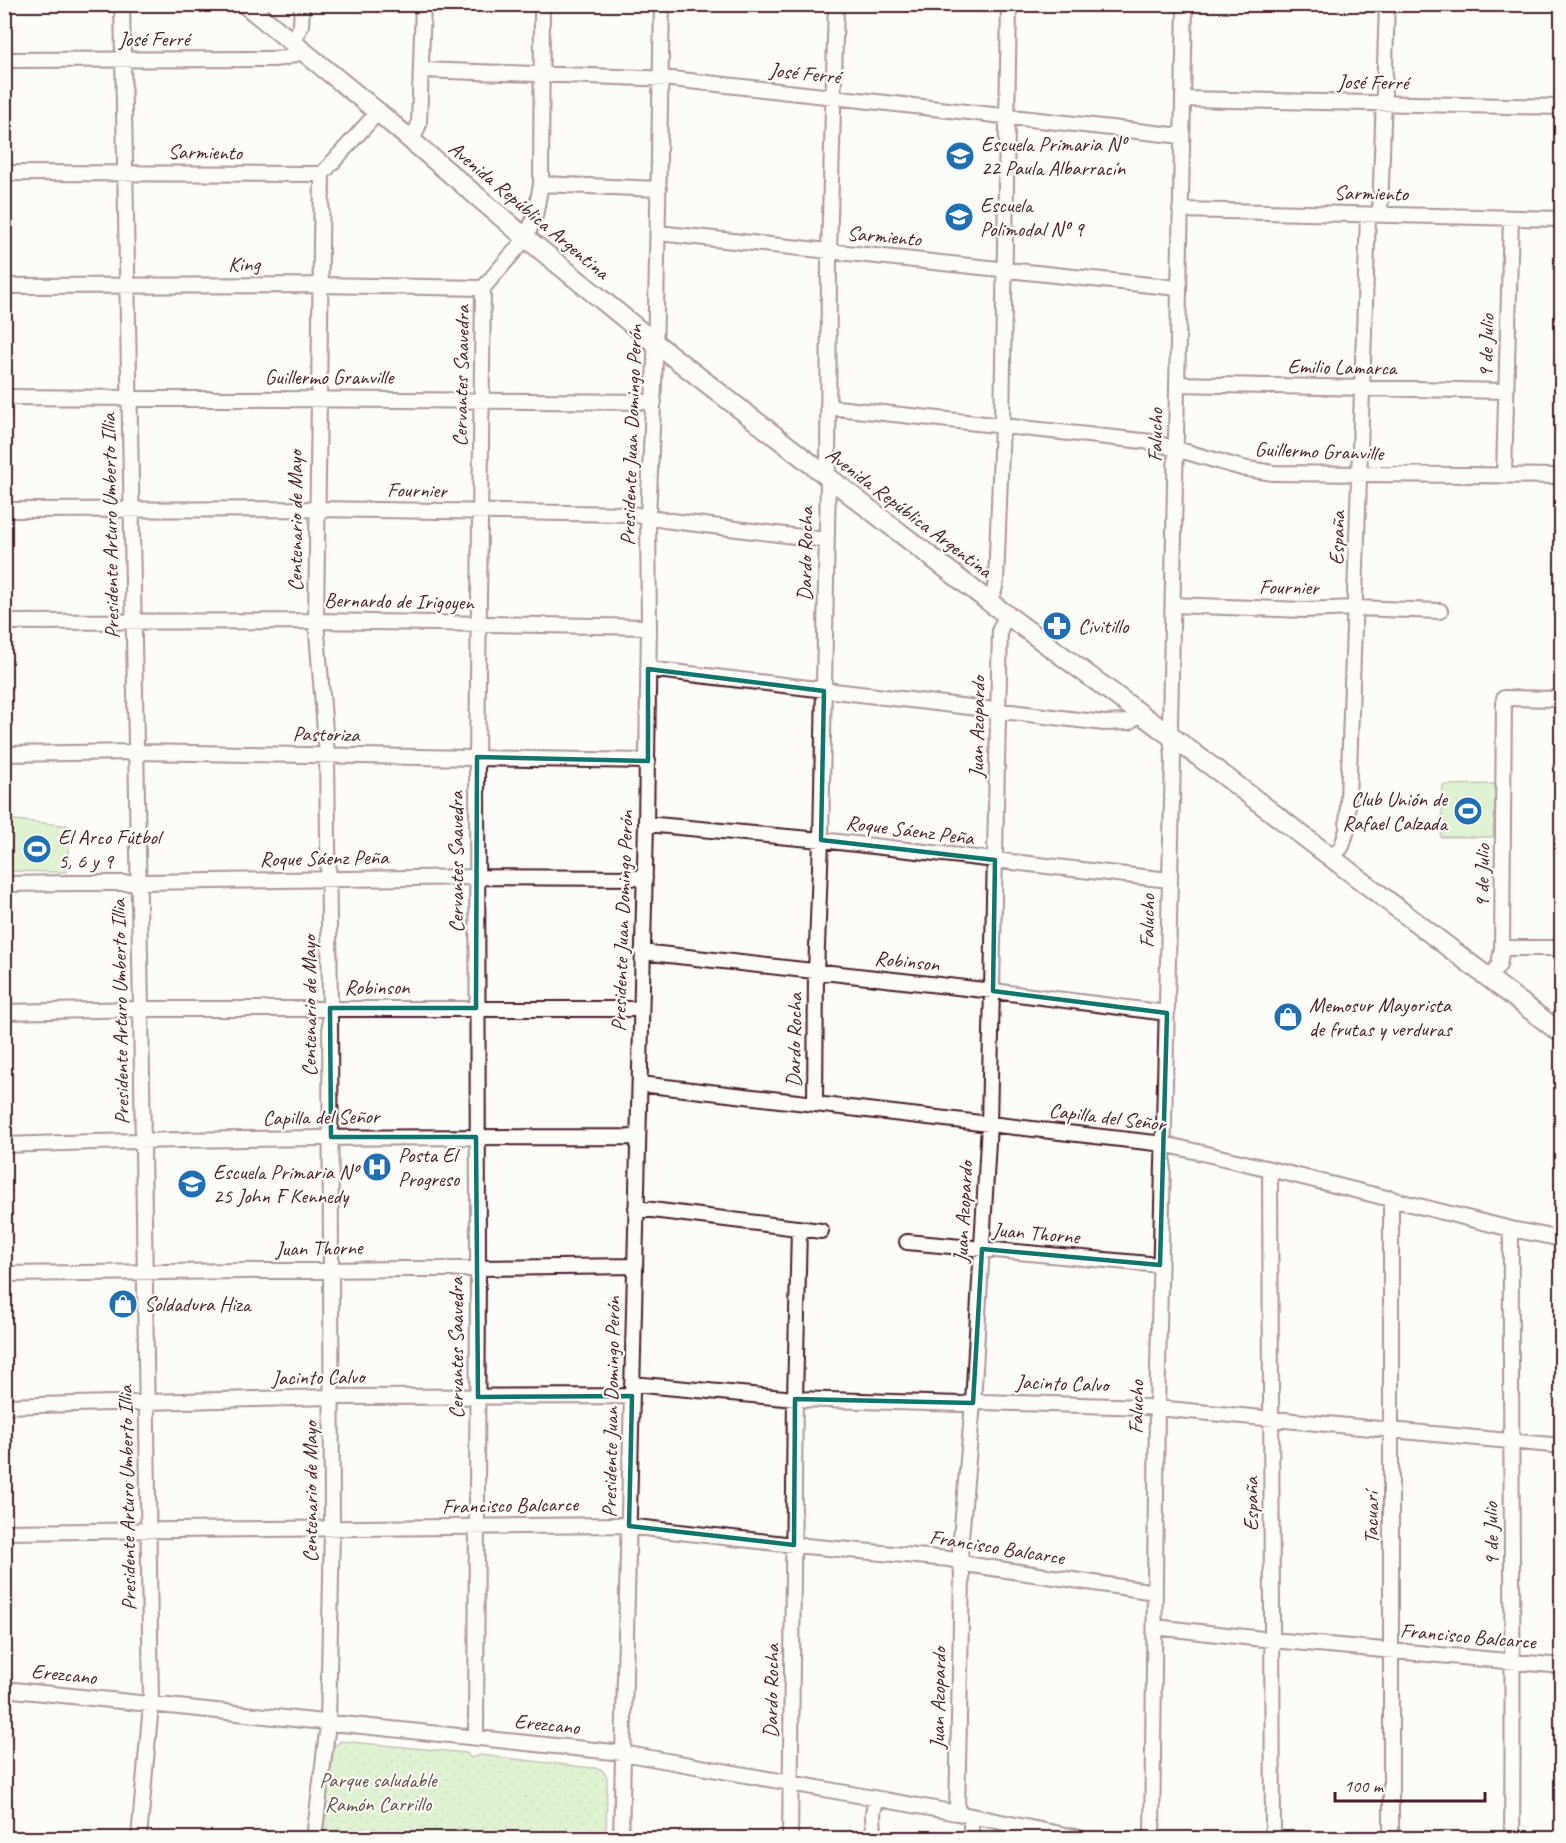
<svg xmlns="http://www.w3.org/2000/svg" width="1566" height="1843" font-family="Caveat,sans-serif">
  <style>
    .grass { fill: #bce7a3; stroke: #838367; stroke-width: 1.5 }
    .park { fill: url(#park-dots); stroke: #838367; stroke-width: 1.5 }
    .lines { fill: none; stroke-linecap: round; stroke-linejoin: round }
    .minor-casing { stroke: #4a1f2b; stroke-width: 18 }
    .major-casing { stroke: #4a1f2b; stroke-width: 22 }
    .minor { stroke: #fdfcf7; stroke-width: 14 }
    .major { stroke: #fdfcf7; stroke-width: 18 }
    .marked { fill: none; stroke: #0f766e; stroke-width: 4.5; stroke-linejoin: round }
    .labels { text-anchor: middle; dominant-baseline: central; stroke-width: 4.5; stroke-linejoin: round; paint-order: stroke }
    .street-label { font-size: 21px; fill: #4a1f2b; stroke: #fdfcf7 }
    .poi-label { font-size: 21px; fill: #4a1f2b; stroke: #fdfcf7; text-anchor: start }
    .park-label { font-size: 21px; fill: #665149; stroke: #fdfcf7 }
  </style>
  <defs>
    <pattern id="park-dots" width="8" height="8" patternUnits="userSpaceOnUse" patternTransform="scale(1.5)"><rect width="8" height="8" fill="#bce7a3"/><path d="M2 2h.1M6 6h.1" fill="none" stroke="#a3c68c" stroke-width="1.8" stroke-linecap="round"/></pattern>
  </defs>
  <rect width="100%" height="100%" fill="#fdfcf7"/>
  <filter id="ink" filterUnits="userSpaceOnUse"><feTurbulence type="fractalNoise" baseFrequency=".0167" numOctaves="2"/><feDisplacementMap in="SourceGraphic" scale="12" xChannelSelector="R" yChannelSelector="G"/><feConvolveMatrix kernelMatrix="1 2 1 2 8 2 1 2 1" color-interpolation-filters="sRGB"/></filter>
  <g filter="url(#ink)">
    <path class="grass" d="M 1496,784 L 1493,837 L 1441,837 L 1443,785 Z
      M 5,819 L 70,826 L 67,872 L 5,871 Z"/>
    <path class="park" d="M 341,1741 L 466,1753 L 471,1758 L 479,1755 L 601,1769 L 607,1777 L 606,1838 L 323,1838 L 332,1748 Z"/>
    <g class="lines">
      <g class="minor-casing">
        <path id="minor" d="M 122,4 L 141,1009 L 151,1704 L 139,1838
          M 293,44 L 301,25 L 302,4
          M 4,60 L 273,59 L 283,58 L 302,52
          M 422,70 L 672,79 L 1182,136
          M 1183,99 L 1562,107
          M 412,141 L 419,124 L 423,4
          M 4,173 L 322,174 L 378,112
          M 541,184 L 659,189
          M 1180,210 L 1562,219
          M 1380,214 L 1387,4
          M 658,233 L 1178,288
          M 4,286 L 319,285 L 483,288
          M 1177,384 L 1505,391
          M 4,397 L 654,402
          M 828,407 L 1152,442 L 1242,468 L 1273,473 L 1562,476
          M 1504,475 L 1511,218
          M 4,510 L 316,509 L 632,514 L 664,520 L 826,540
          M 988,601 L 994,591 L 996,582 L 1002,425 L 1009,4
          M 1173,605 L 1304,610 L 1355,608 L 1440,611
          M 4,622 L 316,621 L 649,627
          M 648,669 L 1104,723 L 1129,722 L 1139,714
          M 4,754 L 136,752 L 648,761
          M 646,824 L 821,840 L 1169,880
          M 1333,858 L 1342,846 L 1347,830 L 1368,215
          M 4,884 L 478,877 L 645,878
          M 1502,948 L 1562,948
          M 642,952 L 993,991 L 1167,1013
          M 1489,978 L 1499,965 L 1502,948 L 1504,698 L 1562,699
          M 4,1012 L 141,1009 L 641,1009
          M 640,1084 L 1164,1144 L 1270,1169 L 1511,1229 L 1562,1239
          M 815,1104 L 816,973 L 821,840 L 828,479 L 829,252 L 836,4
          M 4,1145 C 215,1137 426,1137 638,1137
          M 1270,1169 L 1273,1838
          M 1391,1198 L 1391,1838
          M 636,1208 L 821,1231
          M 1511,1229 C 1510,1432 1514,1635 1512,1838
          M 907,1242 L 1160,1265
          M 4,1274 L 635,1266
          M 632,1384 L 795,1399 L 961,1404 L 981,1402 L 1146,1407 L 1562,1446
          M 4,1406 L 331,1397 L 632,1396
          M 4,1532 L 618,1525 L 794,1545 L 949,1559 L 972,1565 L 1155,1592
          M 1155,1627 L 1272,1640 L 1562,1666
          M 4,1689 L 623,1753 L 957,1813 L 1080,1838
          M 476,1737 L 478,1266 L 477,757 L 483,288 L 526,238 L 535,216 L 541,184 L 542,4
          M 957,1813 L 962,1575 L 960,1549 L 973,1403 L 989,1124 L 1000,629 L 1007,615
          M 971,1816 L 971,1838
          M 314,1838 L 328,1724 L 332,1528 L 330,1008 L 327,755 L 316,621 L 322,174
          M 621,1838 L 646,824 L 649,627 L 648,517 L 655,361 L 662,4
          M 790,1838 L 795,1399 L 799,1228
          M 874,1838 L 873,1813 L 876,1799
          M 1152,1838 L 1157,1408 L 1173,758 L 1170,724 L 1185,4"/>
      </g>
      <g class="major-casing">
        <path id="major" d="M 245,4 L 378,112 L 526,238 L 655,343 L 988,601 L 1222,774 L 1562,1034"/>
      </g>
      <use href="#minor" class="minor"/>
      <use href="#major" class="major"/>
    </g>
  </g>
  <path d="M0 0H1566V1843H0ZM 648,669 L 824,691 L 821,840 L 995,860 L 993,991 L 1167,1013 L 1160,1265 L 982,1249 L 973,1403 L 795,1399 L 794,1545 L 629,1526 L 632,1396 L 478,1397 L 476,1137 L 331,1137 L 330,1008 L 476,1008 L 477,757 L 648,761 Z" fill="#fdfcf7" fill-opacity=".55" fill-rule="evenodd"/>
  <path class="marked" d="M 648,669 L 824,691 L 821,840 L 995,860 L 993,991 L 1167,1013 L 1160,1265 L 982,1249 L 973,1403 L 795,1399 L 794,1545 L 629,1526 L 632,1396 L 478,1397 L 476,1137 L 331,1137 L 330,1008 L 476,1008 L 477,757 L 648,761 Z"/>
  <defs>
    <g id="school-disc" transform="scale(1.5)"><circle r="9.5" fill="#1f6fb2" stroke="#fdfcf7"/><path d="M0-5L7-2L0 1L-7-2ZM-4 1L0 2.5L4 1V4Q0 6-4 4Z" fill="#fff"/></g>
    <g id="pharmacy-disc" transform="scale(1.5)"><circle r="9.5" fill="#1f6fb2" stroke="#fdfcf7"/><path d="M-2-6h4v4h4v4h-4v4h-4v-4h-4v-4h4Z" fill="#fff"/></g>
    <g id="stadium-disc" transform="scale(1.5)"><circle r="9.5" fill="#1f6fb2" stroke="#fdfcf7"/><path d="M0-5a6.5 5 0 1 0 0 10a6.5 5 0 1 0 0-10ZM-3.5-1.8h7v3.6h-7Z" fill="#fff"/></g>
    <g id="shop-disc" transform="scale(1.5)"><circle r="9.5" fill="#1f6fb2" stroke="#fdfcf7"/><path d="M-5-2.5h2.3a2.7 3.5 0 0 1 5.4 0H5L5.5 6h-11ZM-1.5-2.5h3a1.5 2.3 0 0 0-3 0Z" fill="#fff"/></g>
    <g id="hospital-disc" transform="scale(1.5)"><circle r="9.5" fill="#1f6fb2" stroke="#fdfcf7"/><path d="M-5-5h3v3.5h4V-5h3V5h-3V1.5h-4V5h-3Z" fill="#fff"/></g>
  </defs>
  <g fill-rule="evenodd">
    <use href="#school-disc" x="960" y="156"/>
    <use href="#school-disc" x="959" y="217"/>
    <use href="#pharmacy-disc" x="1057" y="626"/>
    <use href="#stadium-disc" x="1468" y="811"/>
    <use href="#stadium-disc" x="37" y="849"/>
    <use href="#shop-disc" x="1288" y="1017"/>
    <use href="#hospital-disc" x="377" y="1167"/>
    <use href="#school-disc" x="192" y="1184"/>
    <use href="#shop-disc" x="123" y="1304"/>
  </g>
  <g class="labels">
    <g class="street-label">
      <text x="154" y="39">José Ferré</text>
      <text transform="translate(805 73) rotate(6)">José Ferré</text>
      <text transform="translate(1373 82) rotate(1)">José Ferré</text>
      <text transform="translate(205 152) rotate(1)">Sarmiento</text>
      <text transform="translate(1371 193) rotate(1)">Sarmiento</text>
      <text transform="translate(529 210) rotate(40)">Avenida República Argentina</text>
      <text transform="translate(884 236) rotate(5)">Sarmiento</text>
      <text transform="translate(244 264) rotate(-1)">King</text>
      <text transform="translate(1486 346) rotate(-88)">9 de Julio</text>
      <text transform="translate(1342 367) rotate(1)">Emilio Lamarca</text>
      <text transform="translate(461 376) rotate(-89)">Cervantes Saavedra</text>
      <text x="329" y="377">Guillermo Granville</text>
      <text transform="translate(631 435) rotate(-88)">Presidente Juan Domingo Perón</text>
      <text transform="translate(1155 435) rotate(-89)">Falucho</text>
      <text transform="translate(1319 451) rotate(2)">Guillermo Granville</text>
      <text transform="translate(417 490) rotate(1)">Fournier</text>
      <text transform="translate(909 512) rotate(37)">Avenida República Argentina</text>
      <text transform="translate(295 521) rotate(-90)">Centenario de Mayo</text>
      <text transform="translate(110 526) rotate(-91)">Presidente Arturo Umberto Illia</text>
      <text transform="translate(1337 538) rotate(-88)">España</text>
      <text transform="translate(805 554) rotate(-89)">Dardo Rocha</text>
      <text transform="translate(1289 587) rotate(1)">Fournier</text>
      <text transform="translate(399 601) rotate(1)">Bernardo de Irigoyen</text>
      <text transform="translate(977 727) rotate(-89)">Juan Azopardo</text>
      <text transform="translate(326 734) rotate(1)">Pastoriza</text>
      <text transform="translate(910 830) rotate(7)">Roque Sáenz Peña</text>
      <text transform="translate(324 858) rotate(-1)">Roque Sáenz Peña</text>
      <text transform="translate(456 862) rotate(-90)">Cervantes Saavedra</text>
      <text transform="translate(1482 876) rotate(-89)">9 de Julio</text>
      <text transform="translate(622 921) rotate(-88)">Presidente Juan Domingo Perón</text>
      <text transform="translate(1147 921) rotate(-89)">Falucho</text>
      <text transform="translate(907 961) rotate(6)">Robinson</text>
      <text x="377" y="987">Robinson</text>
      <text transform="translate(309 1006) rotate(-90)">Centenario de Mayo</text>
      <text transform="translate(120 1012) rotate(-91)">Presidente Arturo Umberto Illia</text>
      <text transform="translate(794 1040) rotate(-89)">Dardo Rocha</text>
      <text transform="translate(321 1117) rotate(-1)">Capilla del Señor</text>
      <text transform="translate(1107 1117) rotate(7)">Capilla del Señor</text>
      <text transform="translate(963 1212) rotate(-87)">Juan Azopardo</text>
      <text transform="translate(1036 1233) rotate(5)">Juan Thorne</text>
      <text transform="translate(319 1248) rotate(-1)">Juan Thorne</text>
      <text transform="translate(456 1348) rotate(-90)">Cervantes Saavedra</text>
      <text transform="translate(318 1377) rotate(-1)">Jacinto Calvo</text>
      <text transform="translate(1062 1383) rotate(2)">Jacinto Calvo</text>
      <text transform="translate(611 1407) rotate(-89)">Presidente Juan Domingo Perón</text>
      <text transform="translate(1136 1407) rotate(-89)">Falucho</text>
      <text transform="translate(310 1492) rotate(-90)">Centenario de Mayo</text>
      <text transform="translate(127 1498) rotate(-91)">Presidente Arturo Umberto Illia</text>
      <text transform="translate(1251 1504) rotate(-90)">España</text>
      <text transform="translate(510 1505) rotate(-1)">Francisco Balcarce</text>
      <text transform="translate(1371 1518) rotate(-90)">Tacuarí</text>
      <text transform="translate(1491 1534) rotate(-91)">9 de Julio</text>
      <text transform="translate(997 1547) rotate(9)">Francisco Balcarce</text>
      <text transform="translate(1468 1636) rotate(5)">Francisco Balcarce</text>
      <text transform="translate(64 1674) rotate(6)">Erezcano</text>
      <text transform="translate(771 1691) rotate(-89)">Dardo Rocha</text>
      <text transform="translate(938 1698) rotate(-89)">Juan Azopardo</text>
      <text transform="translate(547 1724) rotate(6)">Erezcano</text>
    </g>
    <g class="poi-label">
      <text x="981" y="144">Escuela Primaria Nº<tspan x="981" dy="24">22 Paula Albarracín</tspan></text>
      <text x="980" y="205">Escuela<tspan x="980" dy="24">Polimodal Nº 9</tspan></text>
      <text x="1078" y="626">Civitillo</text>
      <text x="1447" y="799" text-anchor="end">Club Unión de<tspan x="1447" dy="24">Rafael Calzada</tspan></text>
      <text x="58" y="837">El Arco Fútbol<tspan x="58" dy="24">5, 6 y 9</tspan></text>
      <text x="1309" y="1005">Memosur Mayorista<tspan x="1309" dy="24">de frutas y verduras</tspan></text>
      <text x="398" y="1155">Posta El<tspan x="398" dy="24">Progreso</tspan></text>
      <text x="213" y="1172">Escuela Primaria Nº<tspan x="213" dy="24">25 John F Kennedy</tspan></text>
      <text x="144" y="1304">Soldadura Hiza</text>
    </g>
    <g class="park-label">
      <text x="378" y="1780">Parque saludable<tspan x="378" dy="24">Ramón Carrillo</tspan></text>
    </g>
  </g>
  <rect width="1566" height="1843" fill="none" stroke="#fdfcf7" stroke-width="24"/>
  <rect x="12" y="12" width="1542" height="1819" fill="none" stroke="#4a1f2b" stroke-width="2" filter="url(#ink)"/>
  <path d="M1335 1792v9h150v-9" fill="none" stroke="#4a1f2b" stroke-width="3"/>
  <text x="1344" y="1792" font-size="18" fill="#4a1f2b" stroke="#fdfcf7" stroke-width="4.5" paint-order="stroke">100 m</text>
</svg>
